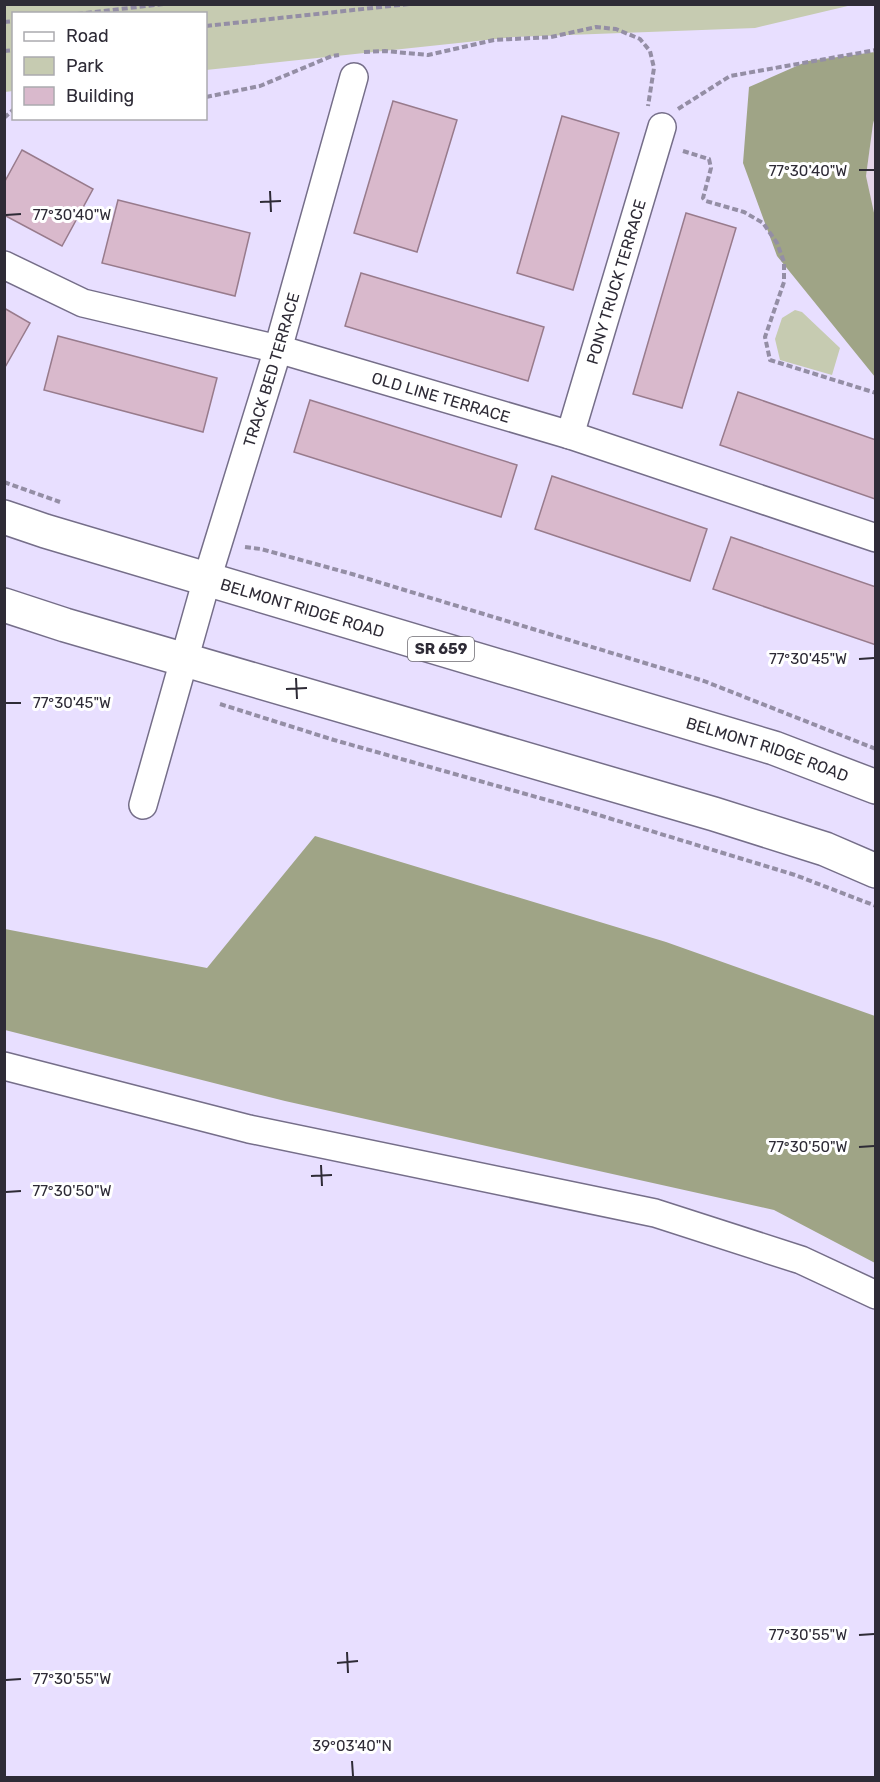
<svg xmlns="http://www.w3.org/2000/svg" width="880" height="1782" font-family="Rubik,sans-serif">
  <style>
    .education { fill: #e4d5e8 }
    .green { fill: #c6cbb1 }
    .forest { fill: #9fa486 }
    .building { fill: #d9b9cc; stroke: #987b8c; stroke-width: 1.5 }
    .lines { fill: none; stroke-linecap: round; stroke-linejoin: round }
    .minor-casing { stroke: #756e89; stroke-width: 30 }
    .major-casing { stroke: #756e89; stroke-width: 36 }
    .path { stroke: #948ea5; stroke-width: 4; stroke-dasharray: 6 3; stroke-linecap: butt }
    .minor { stroke: #fff; stroke-width: 27 }
    .major { stroke: #fff; stroke-width: 33 }
    .ticks { fill: none; stroke: #2e2b36; stroke-width: 2 }
    .labels { text-anchor: middle; dominant-baseline: central; stroke-width: 6; stroke-linejoin: round; paint-order: stroke }
    .shield { fill: #fff; stroke: #6d6b72; stroke-width: 1.5 }
    .shield-label { font-size: 15px; font-weight: bold; fill: #2e2b36 }
    .street-label { font-size: 16px; fill: #2e2b36; stroke: #fff }
    .ticks-label { font-size: 15px; text-anchor: middle; fill: #2e2b36; stroke: #fff; stroke-width: 6; stroke-linejoin: round; paint-order: stroke }
  </style>
  <rect width="100%" height="100%" fill="#e8dfff"/>
  <path class="education" d="M 875,117 L 875,222 L 866,176 L 873,124 Z"/>
  <path class="green" d="M 4,5 L 5,4 L 852,5 L 755,28 L 515,37 L 206,70 L 206,14 L 14,14 L 13,91 L 5,92 Z
    M 795,310 L 802,312 L 840,348 L 832,375 L 780,360 L 775,339 L 782,318 Z"/>
  <path class="forest" d="M 875,52 L 875,117 L 873,124 L 866,176 L 876,222 L 875,377 L 777,256 L 743,163 L 749,87 L 808,61 Z
    M 315,836 L 666,942 L 875,1016 L 875,1263 L 774,1210 L 285,1101 L 5,1030 L 5,929 L 207,968 Z"/>
  <path class="building" d="M 393,101 L 457,120 L 417,252 L 354,233 Z
    M 562,116 L 619,133 L 573,290 L 517,273 Z
    M 22,150 L 93,189 L 62,246 L 4,215 L 4,183 Z
    M 118,200 L 250,233 L 235,296 L 102,263 Z
    M 686,213 L 736,228 L 682,408 L 633,394 Z
    M 361,273 L 544,327 L 528,381 L 345,326 Z
    M 4,308 L 30,323 L 4,369 Z
    M 58,336 L 217,378 L 203,432 L 44,390 Z
    M 738,392 L 876,440 L 875,499 L 720,445 Z
    M 310,400 L 517,465 L 501,517 L 294,452 Z
    M 552,476 L 707,529 L 690,581 L 535,529 Z
    M 731,537 L 876,587 L 876,645 L 713,589 Z"/>
  <g class="lines">
    <g class="minor-casing">
      <g id="minor">
        <path id="s1" d="M 4,265 L 83,303 L 278,349 L 570,435 L 876,538"/>
        <path id="s2" d="M 570,435 L 662,127"/>
        <path id="s3" d="M 143,805 L 207,579 L 278,349 L 354,77"/>
        <path d="M 4,1066 L 249,1129 L 655,1213 L 801,1260 L 876,1295"/>
      </g>
    </g>
    <g class="major-casing">
      <g id="major">
        <path id="s4" d="M 4,517 L 45,531 L 774,748 L 876,787"/>
        <path d="M 4,605 L 65,625 L 714,814 L 825,849 L 876,871"/>
      </g>
    </g>
    <path class="path" d="M 77,14 L 164,4
      M 4,22 L 14,21
      M 206,26 L 409,4
      M 4,51 L 14,50
      M 364,52 L 385,51 L 428,55 L 494,40 L 551,37 L 596,27 L 616,29 L 640,39 L 650,51 L 654,68 L 648,106
      M 206,97 L 260,86 L 332,56 L 339,55
      M 678,109 L 730,76 L 876,50
      M 4,118 L 14,109
      M 683,151 L 709,159 L 711,168 L 703,198 L 706,201 L 744,212 L 763,223 L 777,243 L 784,262 L 784,282 L 765,337 L 770,360 L 876,393
      M 4,482 L 60,502
      M 245,547 L 261,549 L 352,574 L 704,681 L 876,749
      M 220,704 L 334,740 L 579,809 L 795,875 L 876,906"/>
    <use href="#minor" class="minor"/>
    <use href="#major" class="major"/>
  </g>
  <path class="ticks" d="M 859,170 L 874,170M 270,191 L 271,212M 260,202 L 281,201M 6,215 L 21,214M 859,659 L 874,658M 296,678 L 297,699M 286,689 L 307,688M 6,703 L 21,703M 859,1147 L 874,1146M 321,1165 L 322,1186M 311,1176 L 332,1175M 6,1192 L 21,1191M 859,1635 L 874,1634M 347,1652 L 348,1673M 337,1663 L 358,1661M 6,1680 L 21,1679M 352,1761 L 353,1776"/>
  <g class="labels">
    <rect class="shield" x="408" y="637" width="66" height="24" rx="4.5"/>
    <g class="shield-label">
      <text x="441" y="649">SR 659</text>
    </g>
    <g class="street-label">
      <text stroke="none"><textPath href="#s2" startOffset="160">PONY TRUCK TERRACE</textPath></text>
      <text stroke="none"><textPath href="#s3" startOffset="454">TRACK BED TERRACE</textPath></text>
      <text stroke="none"><textPath href="#s1" startOffset="458">OLD LINE TERRACE</textPath></text>
      <text stroke="none"><textPath href="#s4" startOffset="312">BELMONT RIDGE ROAD</textPath></text>
      <text stroke="none"><textPath href="#s4" startOffset="798">BELMONT RIDGE ROAD</textPath></text>
    </g>
  </g>
  <g class="ticks-label">
    <text x="808" y="176">77°30'40"W</text>
    <text x="72" y="220">77°30'40"W</text>
    <text x="808" y="664">77°30'45"W</text>
    <text x="72" y="708">77°30'45"W</text>
    <text x="808" y="1152">77°30'50"W</text>
    <text x="72" y="1196">77°30'50"W</text>
    <text x="808" y="1640">77°30'55"W</text>
    <text x="72" y="1684">77°30'55"W</text>
    <text x="352" y="1751">39°03'40"N</text>
  </g>
  <rect width="880" height="1782" fill="none" stroke="#2e2b36" stroke-width="12"/>
  <rect x="12" y="12" width="195" height="108" fill="#ffffff" stroke="#abaaaf" stroke-width="1.5"/>
  <rect x="24" y="32" width="30" height="9" fill="#ffffff" stroke="#abaaaf" stroke-width="1.5"/>
  <text x="66" y="42" font-size="18" fill="#2e2b36">Road</text>
  <rect x="24" y="57" width="30" height="18" fill="#c6cbb1" stroke="#abaaaf" stroke-width="1.5"/>
  <text x="66" y="72" font-size="18" fill="#2e2b36">Park</text>
  <rect x="24" y="87" width="30" height="18" fill="#d9b9cc" stroke="#abaaaf" stroke-width="1.5"/>
  <text x="66" y="102" font-size="18" fill="#2e2b36">Building</text>
</svg>
